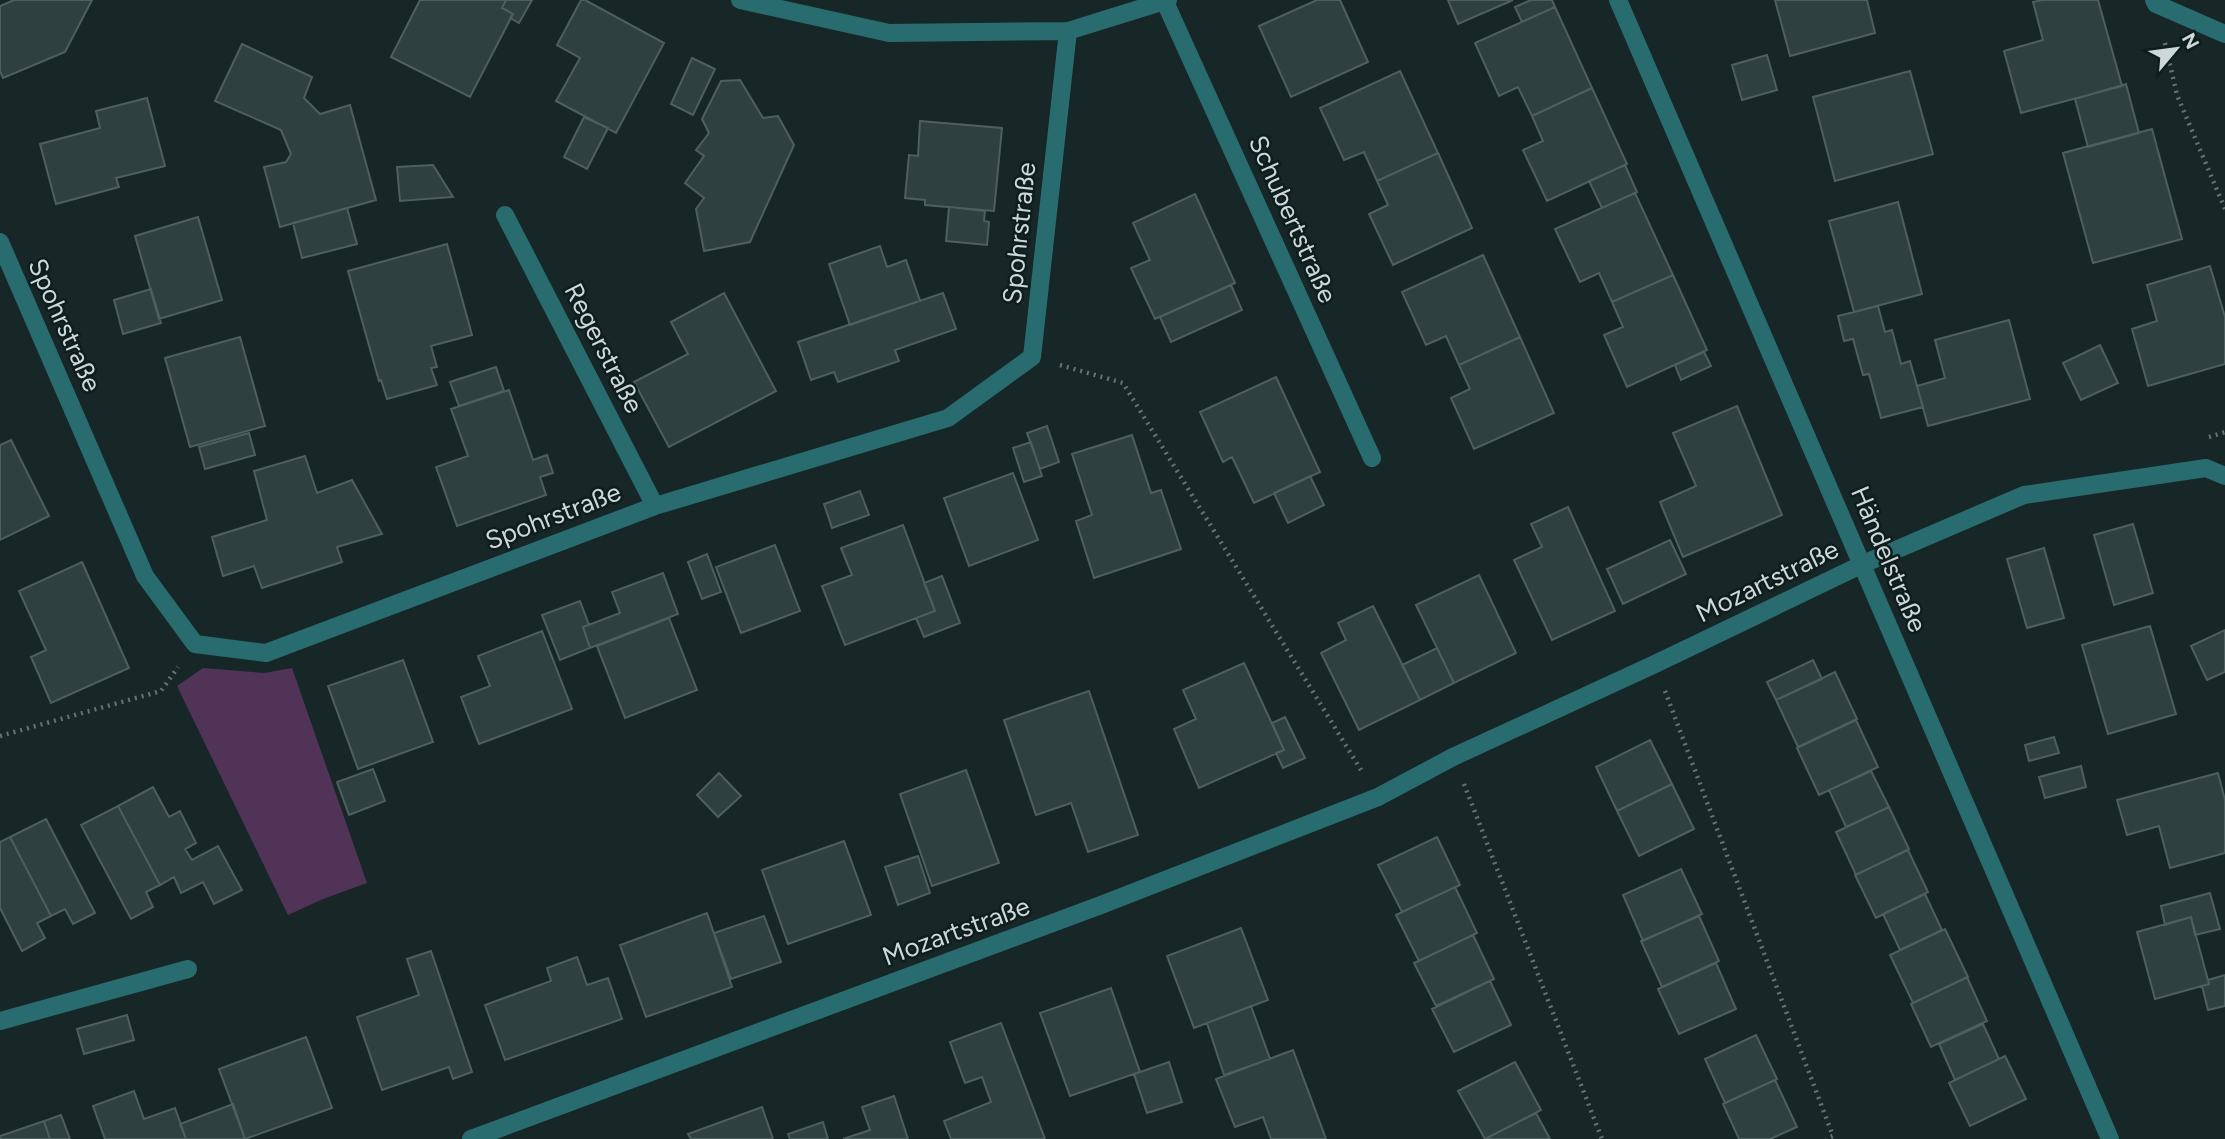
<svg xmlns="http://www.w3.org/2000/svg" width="2225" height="1139" font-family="Figtree,sans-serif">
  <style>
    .green { fill: #513357 }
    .building { fill: #2f4040; stroke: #4d5f5f; stroke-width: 2 }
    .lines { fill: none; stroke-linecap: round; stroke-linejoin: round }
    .path { stroke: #657272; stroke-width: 4.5; stroke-dasharray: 2 5; stroke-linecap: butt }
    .street { stroke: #286c6f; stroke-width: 18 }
    .labels { text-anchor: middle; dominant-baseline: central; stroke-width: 5; stroke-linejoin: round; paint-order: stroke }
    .street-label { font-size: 26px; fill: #ced8d8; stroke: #0e1d1e }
  </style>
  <rect width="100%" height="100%" fill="#172727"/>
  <path class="green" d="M 203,668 L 264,673 L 292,668 L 367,883 L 323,899 L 288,915 L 177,686 Z"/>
  <path class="building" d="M 14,0 L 92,0 L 65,52 L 3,78 L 0,71 L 0,6 Z
    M 420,0 L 506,0 L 502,8 L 513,14 L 470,97 L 391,57 Z
    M 506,0 L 532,0 L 519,23 L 510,18 L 513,14 L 502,8 Z
    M 581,0 L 585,0 L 664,43 L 616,133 L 556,101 L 580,58 L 557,45 Z
    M 1317,0 L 1340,0 L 1368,62 L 1291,97 L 1259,26 Z
    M 1448,0 L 1513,0 L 1458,24 Z
    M 1531,0 L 1552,0 L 1555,7 L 1522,22 L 1515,7 Z
    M 1775,0 L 1867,0 L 1875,33 L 1790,56 Z
    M 2042,0 L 2098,0 L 2122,86 L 2021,113 L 2004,51 L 2043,40 L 2033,2 Z
    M 1555,7 L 1592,88 L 1532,116 L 1518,87 L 1499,96 L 1475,43 Z
    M 242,44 L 312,77 L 304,98 L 320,114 L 350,105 L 376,200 L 280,227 L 264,167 L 286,162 L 291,154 L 281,130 L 215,101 Z
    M 1767,55 L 1777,90 L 1742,100 L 1732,65 Z
    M 692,58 L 715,69 L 693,115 L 671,104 Z
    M 1400,71 L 1438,153 L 1377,181 L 1364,152 L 1344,160 L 1320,108 Z
    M 1910,71 L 1933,154 L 1835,181 L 1813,97 Z
    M 740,80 L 763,118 L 778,116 L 794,145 L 750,242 L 704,251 L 696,209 L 704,198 L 685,183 L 704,156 L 696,150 L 709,133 L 702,119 L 721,81 Z
    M 2126,84 L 2139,133 L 2088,147 L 2075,99 Z
    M 1592,88 L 1627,164 L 1547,201 L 1523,150 L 1543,141 L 1532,116 Z
    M 147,98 L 165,166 L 116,178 L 119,187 L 56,204 L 40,144 L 100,128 L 96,111 Z
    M 584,117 L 608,128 L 587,169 L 564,157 Z
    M 920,121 L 1002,128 L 994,211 L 925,205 L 925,200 L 905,198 L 909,155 L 918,156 Z
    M 2152,129 L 2182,239 L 2093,263 L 2063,153 Z
    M 1438,153 L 1472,228 L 1393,265 L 1369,214 L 1388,205 L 1377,181 Z
    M 433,165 L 453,197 L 400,201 L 397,167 Z
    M 1625,165 L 1637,192 L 1602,208 L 1589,181 Z
    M 1635,193 L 1673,275 L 1612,302 L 1599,273 L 1580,282 L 1555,229 Z
    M 1195,194 L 1235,283 L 1155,319 L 1131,268 L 1150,260 L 1133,223 Z
    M 1898,202 L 1922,294 L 1854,312 L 1829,221 Z
    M 949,207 L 985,211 L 984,221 L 989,222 L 987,245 L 946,241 Z
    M 347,208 L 357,244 L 302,258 L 293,223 Z
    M 198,217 L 222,300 L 159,319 L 135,236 Z
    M 447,244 L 472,335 L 431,346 L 437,367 L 431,368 L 437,385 L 387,399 L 381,380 L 379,381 L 348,271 Z
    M 880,246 L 887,267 L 906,260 L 920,301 L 850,325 L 829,264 Z
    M 1483,255 L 1520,337 L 1459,365 L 1446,336 L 1426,345 L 1402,292 Z
    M 2210,266 L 2225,317 L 2225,364 L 2148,386 L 2132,329 L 2157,321 L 2147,285 Z
    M 1673,275 L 1707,350 L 1627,387 L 1604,335 L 1623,327 L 1612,302 Z
    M 1231,285 L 1242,310 L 1171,342 L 1160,317 Z
    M 151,289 L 161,323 L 123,334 L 114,300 Z
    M 724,293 L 776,391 L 669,447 L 634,382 L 688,354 L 671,322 Z
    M 943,293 L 956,329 L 895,350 L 899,361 L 838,382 L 834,372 L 811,380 L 798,342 Z
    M 1878,306 L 1885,332 L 1892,330 L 1901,364 L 1910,361 L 1923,407 L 1881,418 L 1869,374 L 1863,375 L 1853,339 L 1844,341 L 1838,316 Z
    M 2009,320 L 2030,399 L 1928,426 L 1917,386 L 1945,378 L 1935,340 Z
    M 240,337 L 265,426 L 190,447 L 165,358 Z
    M 1520,337 L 1554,413 L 1474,449 L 1451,398 L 1470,389 L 1459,365 Z
    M 2100,345 L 2118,383 L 2081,400 L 2063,363 Z
    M 1704,352 L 1711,366 L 1681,380 L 1675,365 Z
    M 496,367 L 504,391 L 459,406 L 450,382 Z
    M 1276,377 L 1320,472 L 1254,503 L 1232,457 L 1223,462 L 1200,412 Z
    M 509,390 L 533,460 L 547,455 L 553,473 L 540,477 L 546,495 L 457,526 L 436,467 L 468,456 L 451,409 Z
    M 1737,406 L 1782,515 L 1683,557 L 1660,502 L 1696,486 L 1673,433 Z
    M 1047,426 L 1059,462 L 1040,469 L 1027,433 Z
    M 249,433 L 255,455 L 205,469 L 199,447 Z
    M 1132,435 L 1151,493 L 1161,490 L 1181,549 L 1094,578 L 1076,521 L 1092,515 L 1072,454 Z
    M 11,440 L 49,516 L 0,540 L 0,445 Z
    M 1031,442 L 1042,476 L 1024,482 L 1013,448 Z
    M 305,456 L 317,493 L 352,480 L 382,534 L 337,547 L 342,562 L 262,588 L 254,566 L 223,576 L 212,537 L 267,520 L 254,471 Z
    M 1013,473 L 1038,540 L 969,566 L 944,498 Z
    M 1310,476 L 1324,505 L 1288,523 L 1274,493 Z
    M 860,491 L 869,515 L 832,528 L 824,504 Z
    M 1568,507 L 1615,611 L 1552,640 L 1514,560 L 1542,547 L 1531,524 Z
    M 2133,524 L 2153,593 L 2114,605 L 2094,535 Z
    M 903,525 L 935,611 L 845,645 L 822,586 L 852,575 L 841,548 Z
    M 1670,540 L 1686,574 L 1623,604 L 1607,569 Z
    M 775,545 L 800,611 L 741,633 L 716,567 Z
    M 2044,548 L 2064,618 L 2027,628 L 2007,559 Z
    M 707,554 L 721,592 L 702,599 L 688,562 Z
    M 82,562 L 129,668 L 51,703 L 31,657 L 46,650 L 19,591 Z
    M 663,573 L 678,614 L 590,648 L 583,627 L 620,613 L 612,592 Z
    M 1479,575 L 1516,653 L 1454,683 L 1416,605 Z
    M 942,576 L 960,623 L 924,637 L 916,618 L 935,611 L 924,583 Z
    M 580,601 L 589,625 L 583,627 L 590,648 L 560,660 L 542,615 Z
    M 1373,606 L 1420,700 L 1359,730 L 1321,653 L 1346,640 L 1338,623 Z
    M 669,618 L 697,690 L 625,718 L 597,646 Z
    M 2150,626 L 2176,714 L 2108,734 L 2082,645 Z
    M 2225,630 L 2225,672 L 2207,680 L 2191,646 Z
    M 542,631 L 572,709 L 479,744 L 461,697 L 490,686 L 478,656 Z
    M 1437,648 L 1454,683 L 1420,700 L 1402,665 Z
    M 403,660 L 433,742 L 358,769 L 328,686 Z
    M 1813,660 L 1822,679 L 1776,700 L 1767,682 Z
    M 1244,663 L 1284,750 L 1199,788 L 1174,729 L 1196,719 L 1183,690 Z
    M 1835,672 L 1857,719 L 1798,747 L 1776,700 Z
    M 1089,691 L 1138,835 L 1088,852 L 1071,803 L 1036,815 L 1004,720 Z
    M 1285,717 L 1305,758 L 1283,768 L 1276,753 L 1284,750 L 1272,723 Z
    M 1856,720 L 1878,767 L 1819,795 L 1797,748 Z
    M 2054,737 L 2059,753 L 2029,761 L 2025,745 Z
    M 1650,740 L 1672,784 L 1617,811 L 1596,767 Z
    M 2081,766 L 2086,787 L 2045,798 L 2039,777 Z
    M 373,769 L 385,801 L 349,815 L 337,782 Z
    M 966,770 L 999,863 L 932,886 L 900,794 Z
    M 1871,771 L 1889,807 L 1846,827 L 1829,790 Z
    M 719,773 L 741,796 L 718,817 L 697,795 Z
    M 2218,773 L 2225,800 L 2225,853 L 2170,868 L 2159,826 L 2127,835 L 2117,800 Z
    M 1672,784 L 1694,829 L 1639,856 L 1617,811 Z
    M 153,787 L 169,817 L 180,811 L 196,843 L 185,849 L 192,860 L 218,846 L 242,890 L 214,904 L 203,882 L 181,893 L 174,877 L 160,885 L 118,806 Z
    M 118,806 L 160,885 L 146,892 L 153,907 L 131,919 L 81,825 Z
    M 1889,807 L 1909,849 L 1856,875 L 1836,832 Z
    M 46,819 L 95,913 L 73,924 L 65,909 L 51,916 L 10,837 Z
    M 10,837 L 51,916 L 37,923 L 45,938 L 22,951 L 0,908 L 0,842 Z
    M 1437,837 L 1460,885 L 1402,912 L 1378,865 Z
    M 844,841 L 871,915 L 788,944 L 762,870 Z
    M 1908,850 L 1928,892 L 1876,918 L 1855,875 Z
    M 918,856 L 930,893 L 898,905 L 885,867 Z
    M 1681,869 L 1702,914 L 1643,941 L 1623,895 Z
    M 1455,887 L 1477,933 L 1419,961 L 1396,915 Z
    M 2210,893 L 2220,929 L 2195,935 L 2191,917 L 2165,925 L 2161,906 Z
    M 1925,894 L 1942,930 L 1900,950 L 1883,914 Z
    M 707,913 L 732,987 L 646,1017 L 620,945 Z
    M 764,916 L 781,962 L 731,979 L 714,933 Z
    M 1699,916 L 1719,961 L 1662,987 L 1641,941 Z
    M 2191,917 L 2209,984 L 2155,999 L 2137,932 Z
    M 1241,928 L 1268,1000 L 1194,1028 L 1167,956 Z
    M 1945,929 L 1968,977 L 1913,1003 L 1890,955 Z
    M 1473,935 L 1494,979 L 1436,1006 L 1414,963 Z
    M 431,951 L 472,1072 L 453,1079 L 449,1067 L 382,1090 L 357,1017 L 419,995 L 407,959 Z
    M 577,957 L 587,985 L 608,978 L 622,1019 L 505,1060 L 485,1005 L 551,981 L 547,968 Z
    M 1716,963 L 1736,1009 L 1679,1034 L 1658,989 Z
    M 2225,975 L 2225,1006 L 2208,1010 L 2202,986 L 2209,984 L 2208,980 Z
    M 1967,977 L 1987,1021 L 1931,1047 L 1911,1004 Z
    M 1490,981 L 1511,1025 L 1454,1052 L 1432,1009 Z
    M 1111,988 L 1140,1072 L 1070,1096 L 1040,1013 Z
    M 1251,1006 L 1270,1059 L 1224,1075 L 1207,1023 Z
    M 127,1015 L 134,1040 L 84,1054 L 77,1029 Z
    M 1001,1023 L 1045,1139 L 951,1139 L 944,1121 L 991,1102 L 982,1077 L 965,1083 L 950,1042 Z
    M 1983,1024 L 1999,1059 L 1955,1080 L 1939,1044 Z
    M 1756,1035 L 1777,1079 L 1725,1103 L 1705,1059 Z
    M 306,1037 L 332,1108 L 245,1139 L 219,1069 Z
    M 1293,1050 L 1326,1139 L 1271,1139 L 1263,1117 L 1235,1127 L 1216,1079 Z
    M 2005,1056 L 2026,1099 L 1970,1126 L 1949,1083 Z
    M 1169,1062 L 1182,1102 L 1147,1113 L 1134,1074 Z
    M 1515,1062 L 1541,1110 L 1485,1139 L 1458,1091 Z
    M 1775,1080 L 1797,1127 L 1770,1139 L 1739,1139 L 1723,1104 Z
    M 134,1091 L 144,1119 L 175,1108 L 186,1139 L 105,1139 L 93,1106 Z
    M 894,1096 L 908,1139 L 843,1139 L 870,1130 L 862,1107 Z
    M 233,1104 L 245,1139 L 186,1139 L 180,1124 Z
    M 762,1107 L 773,1139 L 691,1139 L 688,1134 Z
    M 1536,1113 L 1550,1139 L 1484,1139 L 1485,1139 Z
    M 61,1115 L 70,1139 L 50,1139 L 44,1121 Z
    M 44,1121 L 50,1139 L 0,1139 L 0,1136 Z
    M 823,1122 L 828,1139 L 790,1139 L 788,1134 Z"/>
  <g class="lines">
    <path class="path" d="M 2165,43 L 2177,95 L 2225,209
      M 1060,365 L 1123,383 L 1361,770
      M 2209,437 L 2225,432
      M 1665,691 L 1833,1136 L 1826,1139
      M 0,736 L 161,691 L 178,667
      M 1464,784 L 1602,1139"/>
    <path class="street" d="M 740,0 L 889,33 L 1068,31 L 1168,0
      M 1618,0 L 2110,1139
      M 2154,0 L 2156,4 L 2225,34
      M 1165,2 L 1372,458
      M 505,215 L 655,506
      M 0,242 L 145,576 L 195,644 L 266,653 L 655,506 L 948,418 L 1032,357 L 1068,31
      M 0,1021 L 188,969
      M 471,1139 L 1101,905 L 1378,797 L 1453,757 L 1655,664 L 1863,564 L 2024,495 L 2206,468 L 2225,476"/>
  </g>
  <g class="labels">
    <g class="street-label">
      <text transform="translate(1293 219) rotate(66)">Schubertstraße</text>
      <text transform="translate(1019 233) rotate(-84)">Spohrstraße</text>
      <text transform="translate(65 325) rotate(66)">Spohrstraße</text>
      <text transform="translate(604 348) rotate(63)">Regerstraße</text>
      <text transform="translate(553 516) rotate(-21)">Spohrstraße</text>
      <text transform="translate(1889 559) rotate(67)">Händelstraße</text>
      <text transform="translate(1767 581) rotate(-26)">Mozartstraße</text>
      <text transform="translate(956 931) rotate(-20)">Mozartstraße</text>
    </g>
  </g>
  <g transform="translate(2176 49) rotate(61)" stroke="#0e1d1e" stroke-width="5" paint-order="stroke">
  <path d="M0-5L12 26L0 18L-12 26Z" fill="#ced8d8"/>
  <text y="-10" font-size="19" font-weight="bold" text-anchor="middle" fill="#ced8d8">N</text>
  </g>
</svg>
